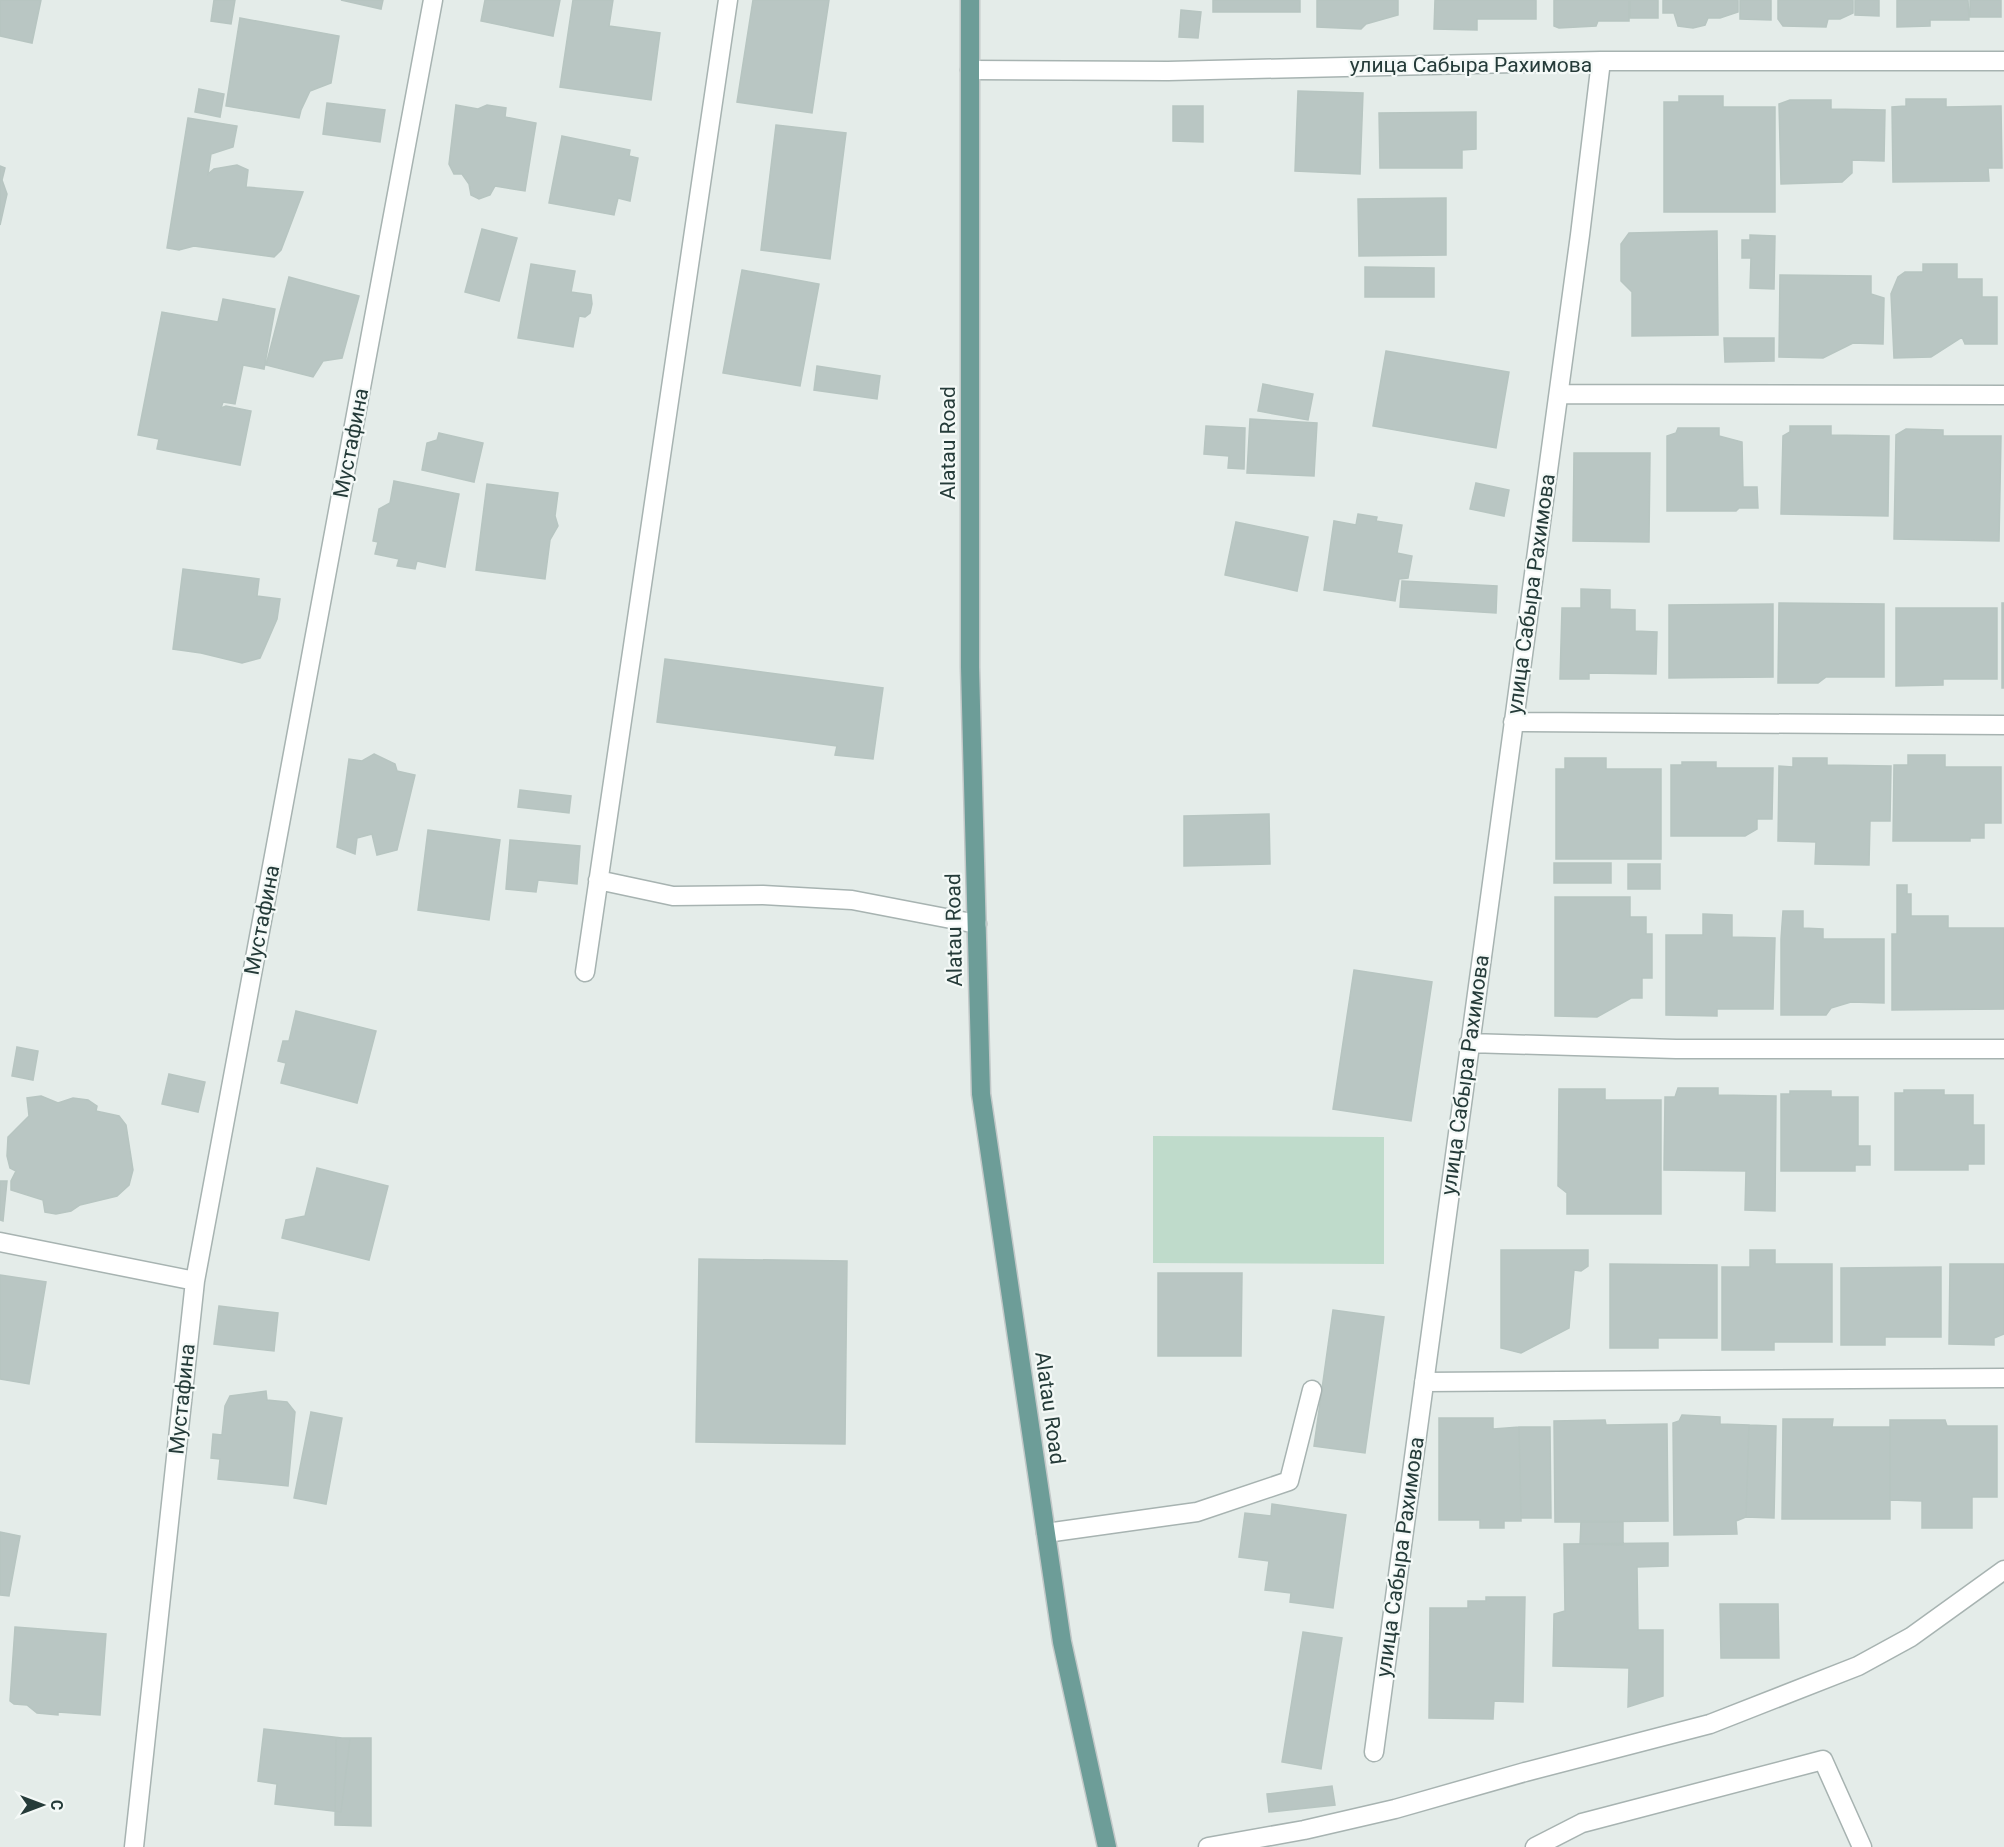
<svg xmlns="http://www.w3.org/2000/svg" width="2004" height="1847" font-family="Roboto,sans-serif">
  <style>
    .green { fill: #bfdbcb }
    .building { fill: #b9c6c3; stroke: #b7c5c1; stroke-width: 1.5 }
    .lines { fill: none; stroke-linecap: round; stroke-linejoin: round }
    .minor-casing { stroke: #a7b3b1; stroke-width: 21 }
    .major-casing { stroke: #c2c8c8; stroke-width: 21 }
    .minor { stroke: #fff; stroke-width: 18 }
    .major { stroke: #6d9d98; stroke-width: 18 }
    .labels { text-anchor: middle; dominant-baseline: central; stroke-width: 4.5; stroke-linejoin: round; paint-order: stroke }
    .street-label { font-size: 21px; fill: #253b39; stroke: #f4f9f7 }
  </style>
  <rect width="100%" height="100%" fill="#e4ece9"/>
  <path class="green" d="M 1153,1136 L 1384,1137 L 1384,1264 L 1153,1263 Z"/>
  <path class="building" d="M 0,0 L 41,0 L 32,43 L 0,36 Z
    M 214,0 L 235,0 L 231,24 L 211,21 Z
    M 341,0 L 383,0 L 381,9 Z
    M 485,0 L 560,0 L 553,36 L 481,21 Z
    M 573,0 L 613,0 L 609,26 L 660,33 L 651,100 L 560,87 Z
    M 753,0 L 829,0 L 812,113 L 737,102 Z
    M 1213,0 L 1300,0 L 1300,12 L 1213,12 Z
    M 1317,0 L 1398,0 L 1398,15 L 1366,24 L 1361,29 L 1317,27 Z
    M 1435,0 L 1536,0 L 1536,19 L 1477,19 L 1477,30 L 1434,29 Z
    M 1554,0 L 1629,0 L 1629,21 L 1598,21 L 1596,26 L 1559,28 L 1554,26 Z
    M 1630,0 L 1658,0 L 1658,18 L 1630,18 Z
    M 1663,0 L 1738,0 L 1738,12 L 1720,18 L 1708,18 L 1705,25 L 1693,28 L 1678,26 L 1674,13 L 1663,13 Z
    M 1740,0 L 1771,0 L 1771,20 L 1740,19 Z
    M 1778,0 L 1853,0 L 1853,13 L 1840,19 L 1828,19 L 1826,27 L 1783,26 L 1778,19 Z
    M 1855,0 L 1879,0 L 1879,16 L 1855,15 Z
    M 1897,0 L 1968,0 L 1969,20 L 1930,20 L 1930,26 L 1897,27 Z
    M 1970,0 L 2001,0 L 2001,17 L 1970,17 Z
    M 1181,10 L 1201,12 L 1198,38 L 1179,37 Z
    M 240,18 L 339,36 L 331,83 L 310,91 L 301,110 L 299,118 L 226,106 Z
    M 199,89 L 224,94 L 220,117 L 195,112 Z
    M 1298,91 L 1363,93 L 1360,174 L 1295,171 Z
    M 1679,96 L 1723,96 L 1723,107 L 1775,107 L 1775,212 L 1664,212 L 1664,102 L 1679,102 Z
    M 1906,99 L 1946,99 L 1946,107 L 2001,106 L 2002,168 L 1988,168 L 1989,181 L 1893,182 L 1892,107 L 1906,106 Z
    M 1790,100 L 1831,100 L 1831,109 L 1885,110 L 1884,161 L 1852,160 L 1852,173 L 1842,182 L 1781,184 L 1779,104 Z
    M 327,103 L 385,110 L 380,142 L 323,134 Z
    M 456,105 L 478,109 L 487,105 L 506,108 L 505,117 L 536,123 L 525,191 L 495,186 L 490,195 L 479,199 L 471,195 L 469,184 L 462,174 L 454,174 L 449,164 Z
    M 1173,106 L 1203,106 L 1203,142 L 1173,141 Z
    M 1476,112 L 1476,149 L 1462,150 L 1462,168 L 1380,168 L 1379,113 Z
    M 188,118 L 237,126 L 233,147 L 211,154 L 208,174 L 214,169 L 237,165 L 248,170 L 246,187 L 303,192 L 281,250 L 274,257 L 194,246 L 179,250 L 167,248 Z
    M 776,125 L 846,133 L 830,259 L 761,250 Z
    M 562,136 L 630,150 L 629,156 L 638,158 L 630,201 L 618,198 L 614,215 L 549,203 Z
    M 0,166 L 5,168 L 2,180 L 7,194 L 0,225 Z
    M 1446,198 L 1446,255 L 1359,256 L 1358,199 Z
    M 482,229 L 517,238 L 499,301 L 465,292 Z
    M 1717,231 L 1718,335 L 1632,336 L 1632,292 L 1621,281 L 1621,244 L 1629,233 Z
    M 1750,235 L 1775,236 L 1774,289 L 1750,288 L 1751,258 L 1742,258 L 1742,240 L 1750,240 Z
    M 531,264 L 575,271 L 571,292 L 591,295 L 592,304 L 590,313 L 585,317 L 579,316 L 573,347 L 518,338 Z
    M 1923,264 L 1957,264 L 1957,279 L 1982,279 L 1982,297 L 1997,297 L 1997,344 L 1965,344 L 1962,337 L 1931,357 L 1894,358 L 1891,294 L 1898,277 L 1905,272 L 1923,272 Z
    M 1365,267 L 1434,268 L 1434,297 L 1365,297 Z
    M 742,270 L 819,284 L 800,386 L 723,373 Z
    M 1780,275 L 1871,276 L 1871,294 L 1884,298 L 1883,344 L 1853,343 L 1823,358 L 1779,357 Z
    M 289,277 L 359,296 L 342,358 L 323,361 L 313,377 L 266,365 Z
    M 223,299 L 275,309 L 264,369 L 243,365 L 235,404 L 223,402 L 221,408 L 226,406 L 251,411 L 240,465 L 157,449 L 159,439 L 138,435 L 162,312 L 218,322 Z
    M 1724,338 L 1774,338 L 1774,361 L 1725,362 Z
    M 1386,351 L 1509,372 L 1496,448 L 1373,426 Z
    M 817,366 L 880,376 L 877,399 L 814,390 Z
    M 1263,384 L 1313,394 L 1308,420 L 1258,411 Z
    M 1250,419 L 1317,423 L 1314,476 L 1247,473 Z
    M 1206,426 L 1245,428 L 1244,469 L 1228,468 L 1229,456 L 1204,454 Z
    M 1790,426 L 1831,426 L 1831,435 L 1889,436 L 1888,516 L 1781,514 L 1783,436 L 1790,432 Z
    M 1678,428 L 1719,428 L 1719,436 L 1742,442 L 1743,487 L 1757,487 L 1758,508 L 1739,508 L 1736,511 L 1667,511 L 1667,436 L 1676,433 Z
    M 1906,429 L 1943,430 L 1943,436 L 2001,436 L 1999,541 L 1894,539 L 1896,435 Z
    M 439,433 L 483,443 L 474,482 L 422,470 L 427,443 L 437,440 Z
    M 1574,453 L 1650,453 L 1649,542 L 1573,541 Z
    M 394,481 L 459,494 L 445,567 L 417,561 L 415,569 L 397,566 L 399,559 L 375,554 L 378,542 L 373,541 L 379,509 L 390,503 Z
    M 1476,483 L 1509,490 L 1504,516 L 1470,509 Z
    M 487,484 L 558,493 L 555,516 L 558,526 L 550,540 L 545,579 L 476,570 Z
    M 1358,514 L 1377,517 L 1376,521 L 1402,525 L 1397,553 L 1412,556 L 1408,578 L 1399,579 L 1395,601 L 1324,590 L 1334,521 L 1356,525 Z
    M 1236,522 L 1308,537 L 1297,591 L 1225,575 Z
    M 183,569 L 259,579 L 257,596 L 280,599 L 277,619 L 260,658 L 242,663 L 201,653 L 173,649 Z
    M 1402,581 L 1497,586 L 1496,613 L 1400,607 Z
    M 1581,589 L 1610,590 L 1610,609 L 1635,610 L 1635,631 L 1657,632 L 1656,674 L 1589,673 L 1589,679 L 1560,679 L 1562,608 L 1581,608 Z
    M 1779,603 L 1884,604 L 1884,677 L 1826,677 L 1818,683 L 1778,683 Z
    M 2002,603 L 2004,603 L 2004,688 L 2002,688 Z
    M 1773,604 L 1773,677 L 1669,678 L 1669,605 Z
    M 1896,608 L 1997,608 L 1997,679 L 1943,679 L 1943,685 L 1896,686 Z
    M 665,659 L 883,688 L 873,759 L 835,755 L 837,746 L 657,722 Z
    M 374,754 L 395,764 L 397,771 L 415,775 L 397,850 L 377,855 L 372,834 L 357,838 L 355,854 L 337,847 L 349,759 L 362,761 Z
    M 1908,755 L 1945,755 L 1945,767 L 2001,767 L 2001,823 L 1984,823 L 1984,838 L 1970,838 L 1970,841 L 1893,841 L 1894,765 L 1908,765 Z
    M 1565,758 L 1606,758 L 1606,769 L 1661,769 L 1661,859 L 1556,859 L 1556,769 L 1565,769 Z
    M 1793,758 L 1827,758 L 1827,765 L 1891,766 L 1890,821 L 1870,821 L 1869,865 L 1815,864 L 1816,842 L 1778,841 L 1779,766 L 1793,767 Z
    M 1682,762 L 1716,762 L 1716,768 L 1773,768 L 1772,819 L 1757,819 L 1757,829 L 1745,836 L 1671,836 L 1671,765 L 1682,765 Z
    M 520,790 L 571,796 L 569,813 L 518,807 Z
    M 1269,814 L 1270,864 L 1184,866 L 1184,816 Z
    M 428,830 L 500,840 L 489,920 L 418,910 Z
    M 510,840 L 580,846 L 577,884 L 538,880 L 536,892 L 506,889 Z
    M 1554,863 L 1611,863 L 1611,883 L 1554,883 Z
    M 1628,864 L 1660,864 L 1660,889 L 1628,889 Z
    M 1897,885 L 1907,885 L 1907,894 L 1911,894 L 1911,916 L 1948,916 L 1948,928 L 2004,928 L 2004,1009 L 1892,1010 L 1892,934 L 1897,934 Z
    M 1555,897 L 1630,897 L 1630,917 L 1646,917 L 1646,934 L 1652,934 L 1652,978 L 1642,978 L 1642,998 L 1631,998 L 1597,1017 L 1555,1016 Z
    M 1783,911 L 1803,911 L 1803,928 L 1823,929 L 1823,939 L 1884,939 L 1884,1003 L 1851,1002 L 1831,1008 L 1826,1015 L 1781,1015 L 1781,939 Z
    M 1703,914 L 1732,915 L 1732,937 L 1775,938 L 1773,1009 L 1717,1009 L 1717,1016 L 1666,1015 L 1666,935 L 1703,935 Z
    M 1354,970 L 1432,982 L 1411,1121 L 1333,1109 Z
    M 296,1011 L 376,1031 L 357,1103 L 281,1083 L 286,1063 L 278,1061 L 283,1041 L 289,1041 Z
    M 17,1047 L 38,1051 L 33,1080 L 12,1076 Z
    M 169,1074 L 205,1082 L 198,1112 L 162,1104 Z
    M 1678,1088 L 1718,1088 L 1718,1095 L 1776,1096 L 1775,1211 L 1745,1210 L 1746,1171 L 1664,1170 L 1665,1097 L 1675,1097 Z
    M 1559,1089 L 1605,1089 L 1605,1100 L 1661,1100 L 1661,1214 L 1567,1214 L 1567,1193 L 1558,1186 Z
    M 1904,1090 L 1944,1090 L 1944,1095 L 1973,1095 L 1973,1125 L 1984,1125 L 1984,1164 L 1968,1164 L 1968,1170 L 1895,1170 L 1895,1093 L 1904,1093 Z
    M 1790,1091 L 1831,1091 L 1831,1097 L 1858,1097 L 1858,1146 L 1870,1146 L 1870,1165 L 1855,1165 L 1855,1171 L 1781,1171 L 1781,1094 L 1790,1094 Z
    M 41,1096 L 58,1103 L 73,1098 L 88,1100 L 97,1106 L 96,1111 L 119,1116 L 126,1125 L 133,1170 L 129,1185 L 117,1196 L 80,1205 L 71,1211 L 56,1214 L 45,1212 L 43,1200 L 11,1190 L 11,1181 L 16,1171 L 10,1168 L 7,1156 L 8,1137 L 29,1116 L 27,1098 Z
    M 317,1168 L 388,1186 L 369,1260 L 282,1238 L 286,1220 L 305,1216 Z
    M 0,1181 L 7,1181 L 3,1221 L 0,1220 Z
    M 1501,1250 L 1588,1250 L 1588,1266 L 1581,1271 L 1574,1270 L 1569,1328 L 1521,1353 L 1501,1348 Z
    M 1750,1250 L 1775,1250 L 1775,1264 L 1832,1264 L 1832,1342 L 1774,1342 L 1774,1350 L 1722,1350 L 1722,1267 L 1750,1267 Z
    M 699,1259 L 847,1261 L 845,1444 L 696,1442 Z
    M 1610,1264 L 1717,1265 L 1717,1338 L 1658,1338 L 1658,1348 L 1610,1348 Z
    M 1950,1264 L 2004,1264 L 2004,1334 L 1994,1338 L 1994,1345 L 1949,1344 Z
    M 1941,1267 L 1941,1337 L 1885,1337 L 1885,1345 L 1841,1345 L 1841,1268 Z
    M 1158,1273 L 1242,1273 L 1241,1356 L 1158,1356 Z
    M 0,1275 L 46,1282 L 29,1384 L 0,1379 Z
    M 219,1306 L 278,1313 L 274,1351 L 214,1344 Z
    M 1333,1310 L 1384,1317 L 1365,1453 L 1314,1446 Z
    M 266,1391 L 267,1400 L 287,1402 L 295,1412 L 288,1486 L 218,1479 L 220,1459 L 211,1458 L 213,1434 L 222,1435 L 225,1406 L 230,1396 Z
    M 311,1412 L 342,1418 L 326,1504 L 294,1498 Z
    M 1682,1415 L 1720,1417 L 1720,1424 L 1749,1425 L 1746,1517 L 1736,1521 L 1737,1534 L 1674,1535 L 1673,1423 L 1679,1421 Z
    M 1439,1418 L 1493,1418 L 1493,1429 L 1519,1427 L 1521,1521 L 1504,1521 L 1504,1528 L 1480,1528 L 1480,1520 L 1439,1520 Z
    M 1783,1419 L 1833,1419 L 1832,1427 L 1890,1427 L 1890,1519 L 1782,1519 Z
    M 1605,1420 L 1606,1425 L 1667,1424 L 1668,1521 L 1555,1522 L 1554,1421 Z
    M 1890,1420 L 1945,1420 L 1947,1426 L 1997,1426 L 1997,1497 L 1972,1497 L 1972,1528 L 1922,1528 L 1922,1501 L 1890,1500 Z
    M 1749,1425 L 1776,1426 L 1774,1518 L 1746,1517 Z
    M 1519,1427 L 1550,1427 L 1551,1518 L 1521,1518 Z
    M 1272,1504 L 1346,1515 L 1333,1608 L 1290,1602 L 1291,1593 L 1265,1590 L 1269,1561 L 1239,1557 L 1245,1513 L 1271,1516 Z
    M 1581,1521 L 1623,1522 L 1623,1545 L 1580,1544 Z
    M 0,1532 L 20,1536 L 9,1596 L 0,1595 Z
    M 1668,1543 L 1668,1566 L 1637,1567 L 1638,1630 L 1663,1630 L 1663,1696 L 1628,1707 L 1629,1668 L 1553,1666 L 1554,1614 L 1565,1611 L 1564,1544 Z
    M 1486,1597 L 1525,1597 L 1523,1702 L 1494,1701 L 1493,1719 L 1429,1718 L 1430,1608 L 1468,1608 L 1468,1601 L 1486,1601 Z
    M 1720,1604 L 1778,1604 L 1779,1658 L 1721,1658 Z
    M 15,1627 L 106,1634 L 100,1715 L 58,1712 L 58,1715 L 37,1713 L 27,1705 L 14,1704 L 10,1701 Z
    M 1303,1632 L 1342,1638 L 1321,1769 L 1282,1762 Z
    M 264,1729 L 350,1739 L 341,1812 L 275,1804 L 277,1784 L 258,1781 Z
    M 336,1738 L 371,1738 L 371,1826 L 335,1825 Z
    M 1332,1786 L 1335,1805 L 1269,1812 L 1267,1794 Z"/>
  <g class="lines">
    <g class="minor-casing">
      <path id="minor" d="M 1601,61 L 2004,61
        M 970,70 L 1168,71 L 1601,61 L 1580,235 L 1374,1752
        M 1559,394 L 2004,395
        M 1513,722 L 2004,725
        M 598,880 L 673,896 L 763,895 L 852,900 L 977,924
        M 585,972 L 728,0
        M 1469,1043 L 1676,1049 L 2004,1049
        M 0,1242 L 195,1281
        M 1424,1382 L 2004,1378
        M 1046,1533 L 1197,1512 L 1289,1481 L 1312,1390
        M 134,1847 L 195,1281 L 433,0
        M 1208,1847 L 1304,1830 L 1395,1809 L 1525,1772 L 1710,1724 L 1858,1666 L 1911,1637 L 2004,1570
        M 1535,1847 L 1582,1823 L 1823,1760 L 1862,1847"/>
    </g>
    <g class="major-casing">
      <path id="major" d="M 970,0 L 970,667 L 981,1094 L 1062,1642 L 1107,1847"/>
    </g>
    <use href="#minor" class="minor"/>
    <use href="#major" class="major"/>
  </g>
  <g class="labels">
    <g class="street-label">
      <text x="1471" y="65">улица Сабыра Рахимова</text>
      <text transform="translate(351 443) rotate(-79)">Мустафина</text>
      <text transform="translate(948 443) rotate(-90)">Alatau Road</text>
      <text transform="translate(1531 594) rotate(-82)">улица Сабыра Рахимова</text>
      <text transform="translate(262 920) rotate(-79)">Мустафина</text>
      <text transform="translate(954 930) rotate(-91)">Alatau Road</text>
      <text transform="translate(1465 1075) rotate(-82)">улица Сабыра Рахимова</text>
      <text transform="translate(182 1399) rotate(-84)">Мустафина</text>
      <text transform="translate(1050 1408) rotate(82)">Alatau Road</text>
      <text transform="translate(1400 1557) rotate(-82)">улица Сабыра Рахимова</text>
    </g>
  </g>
  <g transform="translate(42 1805) rotate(90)" stroke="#f4f9f7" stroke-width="4.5" paint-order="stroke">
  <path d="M0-4.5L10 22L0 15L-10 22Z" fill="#253b39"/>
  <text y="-9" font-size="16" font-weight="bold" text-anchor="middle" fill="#253b39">С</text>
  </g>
</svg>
